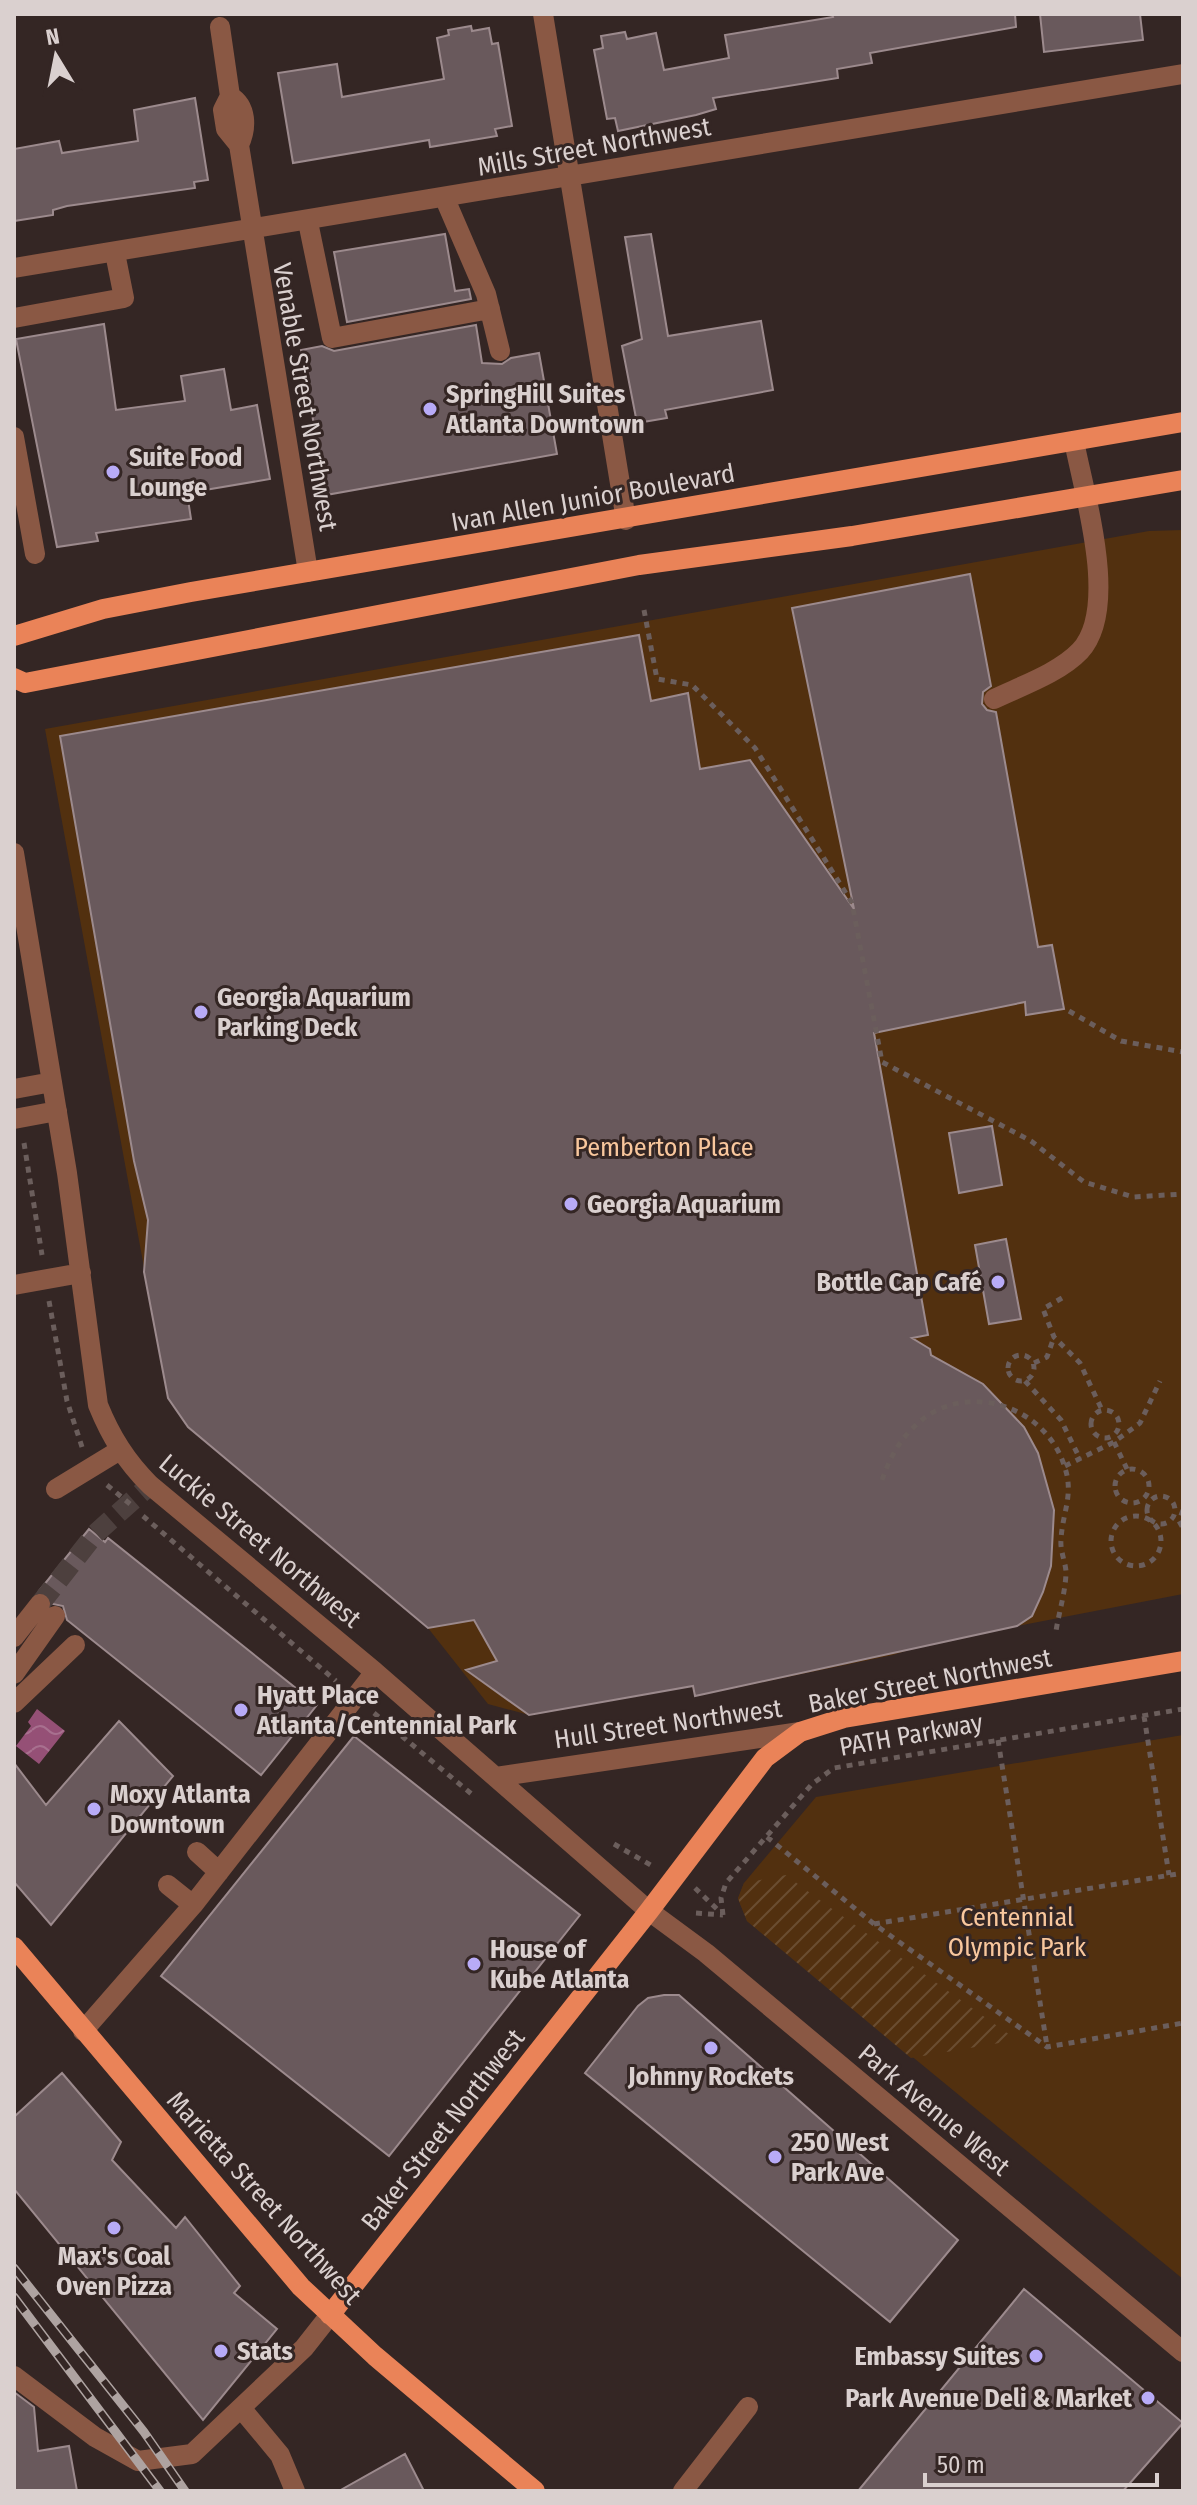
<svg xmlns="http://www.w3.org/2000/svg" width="1197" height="2505" font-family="'Fira Sans Condensed',sans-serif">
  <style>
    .park { fill: #52300f }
    .garden { fill: url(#garden-furrows) }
    .water { fill: url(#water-waves) }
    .building { fill: #69595c; stroke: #9c8a8d; stroke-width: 2 }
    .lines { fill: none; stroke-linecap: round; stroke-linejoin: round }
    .minor-tunnel { stroke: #4d403e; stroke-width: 20; stroke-dasharray: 20 10; stroke-linecap: butt }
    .path { stroke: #6b5e5c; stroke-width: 5; stroke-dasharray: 6 6; stroke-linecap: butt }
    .minor { stroke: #8a5844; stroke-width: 20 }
    .major { stroke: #ea8358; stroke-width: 20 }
    .rail-casing { stroke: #aea3a1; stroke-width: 9 }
    .rail { stroke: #342624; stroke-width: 6; stroke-dasharray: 18; stroke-linecap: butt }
    .poi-dot { fill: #b8abf7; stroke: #342624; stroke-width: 3 }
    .labels { text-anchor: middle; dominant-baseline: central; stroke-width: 6; stroke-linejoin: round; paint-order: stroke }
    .street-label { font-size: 26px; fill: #dad0cf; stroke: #342624 }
    .poi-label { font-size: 26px; font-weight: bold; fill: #dad0cf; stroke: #342624; text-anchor: start }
    .park-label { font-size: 26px; fill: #f9c79d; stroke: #342624 }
  </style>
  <defs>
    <pattern id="garden-furrows" width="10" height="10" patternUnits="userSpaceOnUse" patternTransform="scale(2)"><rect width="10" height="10" fill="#52300f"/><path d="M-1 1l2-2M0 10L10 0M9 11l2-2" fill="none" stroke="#6a4d31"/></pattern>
    <pattern id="water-waves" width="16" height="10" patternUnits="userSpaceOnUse" patternTransform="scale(2)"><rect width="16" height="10" fill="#955076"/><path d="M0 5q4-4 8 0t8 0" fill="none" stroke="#a8708f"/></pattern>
  </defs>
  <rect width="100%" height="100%" fill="#342624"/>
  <path class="park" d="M 1183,530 L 1183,1594 L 934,1642 L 893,1655 L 695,1696 L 692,1686 L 529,1715 L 488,1704 L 428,1628 L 188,1427 L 168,1398 L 45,729 L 1149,531 Z
    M 1183,1735 L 1183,2279 L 747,1921 L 738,1899 L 744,1883 L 816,1797 Z"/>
  <path class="garden" d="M 786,1875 L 814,1896 L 1017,2040 L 911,2058 L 747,1921 L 738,1898 L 744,1883 Z"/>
  <path class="water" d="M 37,1709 L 65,1731 L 39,1764 L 16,1746 L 31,1726 L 28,1722 Z"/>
  <path class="building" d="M 832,14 L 1015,14 L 1016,27 L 870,53 L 872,63 L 837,69 L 838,78 L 713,98 L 716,109 L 696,115 L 618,131 L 615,118 L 607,119 L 594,50 L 603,48 L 601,36 L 625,32 L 627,39 L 656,33 L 664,70 L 729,58 L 725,35 L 833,17 Z
    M 1040,14 L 1140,14 L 1143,40 L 1044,52 Z
    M 471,26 L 472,31 L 489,28 L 492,44 L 498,43 L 512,126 L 495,129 L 497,136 L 430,147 L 429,140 L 293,163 L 278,73 L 337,64 L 342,97 L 444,79 L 437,38 L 449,35 L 448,30 Z
    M 195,98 L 208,180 L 194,182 L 195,188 L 67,206 L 53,210 L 53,215 L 14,221 L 14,149 L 59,141 L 62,153 L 138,141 L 134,110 Z
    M 445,234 L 455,291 L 469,289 L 471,299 L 347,322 L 334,252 Z
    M 651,234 L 668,336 L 761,321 L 773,390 L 665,410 L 667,418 L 637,423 L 622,346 L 642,339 L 625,237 Z
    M 104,324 L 116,410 L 185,401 L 181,376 L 224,369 L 231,410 L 257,405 L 270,479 L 187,493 L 191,519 L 96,533 L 98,541 L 57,547 L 16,339 Z
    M 476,325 L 482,363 L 502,364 L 511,358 L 539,353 L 557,454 L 326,495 L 301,350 L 322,346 L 334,351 Z
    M 970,574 L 991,686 L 983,692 L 982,704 L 987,710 L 996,712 L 1038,947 L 1052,945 L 1064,1009 L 1026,1015 L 1025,1002 L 874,1033 L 928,1335 L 912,1338 L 930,1349 L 931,1355 L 983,1384 L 1024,1427 L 1038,1453 L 1054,1510 L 1051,1566 L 1043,1592 L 1032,1616 L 1017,1626 L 695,1696 L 693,1686 L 529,1715 L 466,1670 L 497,1661 L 474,1620 L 428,1628 L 188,1427 L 168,1398 L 144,1272 L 148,1220 L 134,1161 L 60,736 L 639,635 L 651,701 L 688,693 L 700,769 L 750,760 L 854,909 L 792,608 Z
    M 992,1126 L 1002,1185 L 959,1193 L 949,1133 Z
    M 1006,1239 L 1021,1319 L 989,1324 L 975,1245 Z
    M 89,1529 L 105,1542 L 108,1538 L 317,1705 L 261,1775 L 67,1620 L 63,1606 L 53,1604 L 49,1594 L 39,1591 Z
    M 119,1721 L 173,1776 L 51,1925 L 14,1882 L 14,1763 L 46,1805 Z
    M 354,1736 L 580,1915 L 389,2156 L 161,1976 Z
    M 664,1995 L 679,1995 L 958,2240 L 890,2322 L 585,2073 L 638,2006 L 648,1998 Z
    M 62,2073 L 121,2142 L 112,2160 L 176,2228 L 185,2217 L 240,2286 L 234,2293 L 277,2329 L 203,2420 L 14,2189 L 14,2117 Z
    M 1024,2289 L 1183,2423 L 1123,2491 L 858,2491 Z
    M 14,2392 L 34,2407 L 38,2451 L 69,2446 L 77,2491 L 14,2491 Z
    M 405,2454 L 424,2491 L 339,2491 Z"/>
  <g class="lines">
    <path class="minor-tunnel" d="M 40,1604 L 95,1534 L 150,1485"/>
    <path class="path" d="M 644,610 L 657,679 L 692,685 L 755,748 L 852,903 L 882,1062 L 1031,1141 L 1084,1182 L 1133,1197 L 1183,1194
      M 1069,1011 L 1121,1041 L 1183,1052
      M 24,1143 L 42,1255
      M 1062,1298 L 1043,1309 L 1054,1337 L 1080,1363 L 1102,1410
      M 49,1301 L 67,1401 L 82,1447
      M1008 1368a13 13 0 1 1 26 0a13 13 0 1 1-26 0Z
      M 1034,1363 L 1047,1357 L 1054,1337
      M 1025,1381 L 1061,1420 L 1080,1459
      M1091 1424a14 14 0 1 1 28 0a14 14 0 1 1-28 0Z
      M 1114,1442 L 1127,1469
      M 1065,1466 L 1114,1442 L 1140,1423 L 1160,1381
      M1115 1486a17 17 0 1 1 34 0a17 17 0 1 1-34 0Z
      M 882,1480 C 890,1458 899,1440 917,1424 C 966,1379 1047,1406 1065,1468 C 1074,1495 1062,1514 1061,1540 C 1060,1550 1065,1561 1066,1571 C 1066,1590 1059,1612 1056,1631
      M 107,1485 L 130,1504
      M1147 1510a14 14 0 1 1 28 0a14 14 0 1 1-28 0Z
      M 1183,1510 L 1179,1521 L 1183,1528
      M1111 1541a25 25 0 1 1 50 0a25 25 0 1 1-50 0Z
      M 143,1516 L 336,1681
      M 374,1713 L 474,1796
      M 1144,1716 L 1169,1875
      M 998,1740 L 1047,2046
      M 767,1837 L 874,1924 L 1047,2047 L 1183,2023
      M 614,1844 L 654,1867
      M 695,1888 L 719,1911
      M 696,1913 L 723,1915
      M 723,1915 L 721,1898 L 726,1883 L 812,1784 L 834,1768 L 1183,1709
      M 874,1924 L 1183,1873"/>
    <path class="minor" d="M 543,14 L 626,520
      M 220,27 L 230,96 L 223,110 L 226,129 L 239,145 C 247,128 247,106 230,96
      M 239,145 L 308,572
      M 445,199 L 486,294 L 500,351
      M 308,222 L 332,338 L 490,309
      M 14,268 L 1183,74
      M 14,318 L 124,298 L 115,253
      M 14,437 L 35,554
      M 994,699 C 1021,686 1059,673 1080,651 C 1120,608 1084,494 1074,441
      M 14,853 L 67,1173 L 98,1405 C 111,1437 126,1461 150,1485 L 375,1672 L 649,1911 L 706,1953 L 1183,2352
      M 14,1089 L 52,1082
      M 14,1119 L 57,1111
      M 14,1285 L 81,1273
      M 56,1489 L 120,1450
      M 14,1637 L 40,1604
      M 14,1674 L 55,1616
      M 14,1703 L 75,1645
      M 496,1777 L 800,1732
      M 197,1852 L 219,1872
      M 168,1885 L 193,1905
      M 83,2031 L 193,1905 L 375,1672
      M 14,2376 L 95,2437 L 138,2461 L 192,2454 L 304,2348 L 330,2315
      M 241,2408 L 280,2455 L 295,2491
      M 683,2491 L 748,2407"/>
    <path class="major" d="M 14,636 L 103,609 L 191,592 L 1183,422
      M 14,678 L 25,683 L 639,565 L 852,536 L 1183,480
      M 14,1947 L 301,2287 L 375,2356 L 535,2491
      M 330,2315 L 649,1911 L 765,1758 L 800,1732 L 844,1718 L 1183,1661"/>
    <g class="rail-casing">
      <path id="rail" d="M 14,2268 L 144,2432 L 185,2491
        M 14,2297 L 160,2491"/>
    </g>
    <use href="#rail" class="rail"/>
  </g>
  <g class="poi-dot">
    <circle cx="430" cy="409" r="8"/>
    <circle cx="113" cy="472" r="8"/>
    <circle cx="201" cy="1012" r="8"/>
    <circle cx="571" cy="1204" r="8"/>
    <circle cx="998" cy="1282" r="8"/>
    <circle cx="241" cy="1710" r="8"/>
    <circle cx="94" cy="1809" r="8"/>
    <circle cx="474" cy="1964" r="8"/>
    <circle cx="711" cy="2048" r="8"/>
    <circle cx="775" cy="2157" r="8"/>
    <circle cx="114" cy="2228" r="8"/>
    <circle cx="221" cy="2351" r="8"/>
    <circle cx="1036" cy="2356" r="8"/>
    <circle cx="1148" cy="2398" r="8"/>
  </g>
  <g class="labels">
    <g class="street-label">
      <text transform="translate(594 147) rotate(-10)">Mills Street Northwest</text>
      <text transform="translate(305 397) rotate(80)">Venable Street Northwest</text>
      <text transform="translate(593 498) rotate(-10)">Ivan Allen Junior Boulevard</text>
      <text transform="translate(260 1541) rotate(40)">Luckie Street Northwest</text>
      <text transform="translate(930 1681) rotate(-11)">Baker Street Northwest</text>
      <text transform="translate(668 1724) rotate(-8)">Hull Street Northwest</text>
      <text transform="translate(911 1735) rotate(-10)">PATH Parkway</text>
      <text transform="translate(934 2110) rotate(40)">Park Avenue West</text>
      <text transform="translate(443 2130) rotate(-52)">Baker Street Northwest</text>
      <text transform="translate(264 2198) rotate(48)">Marietta Street Northwest</text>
    </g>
    <g class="poi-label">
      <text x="446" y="394">SpringHill Suites<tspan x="446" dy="30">Atlanta Downtown</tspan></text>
      <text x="129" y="457">Suite Food<tspan x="129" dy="30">Lounge</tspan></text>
      <text x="217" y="997">Georgia Aquarium<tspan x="217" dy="30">Parking Deck</tspan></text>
      <text x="587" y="1204">Georgia Aquarium</text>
      <text x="982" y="1282" text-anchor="end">Bottle Cap Café</text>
      <text x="257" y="1695">Hyatt Place<tspan x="257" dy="30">Atlanta/Centennial Park</tspan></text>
      <text x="110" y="1794">Moxy Atlanta<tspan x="110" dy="30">Downtown</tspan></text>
      <text x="490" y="1949">House of<tspan x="490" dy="30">Kube Atlanta</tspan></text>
      <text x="711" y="2076" text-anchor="middle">Johnny Rockets</text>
      <text x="791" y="2142">250 West<tspan x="791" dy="30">Park Ave</tspan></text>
      <text x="114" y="2256" text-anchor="middle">Max's Coal<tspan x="114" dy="30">Oven Pizza</tspan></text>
      <text x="237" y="2351">Stats</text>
      <text x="1020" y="2356" text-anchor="end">Embassy Suites</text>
      <text x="1132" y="2398" text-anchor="end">Park Avenue Deli &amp; Market</text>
    </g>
    <g class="park-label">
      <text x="664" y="1147">Pemberton Place</text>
      <text x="1017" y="1917">Centennial<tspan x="1017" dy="30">Olympic Park</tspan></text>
    </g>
  </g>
  <rect width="1197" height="2505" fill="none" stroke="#dad0cf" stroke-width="32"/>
  <g transform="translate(56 56) rotate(350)" stroke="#342624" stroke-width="6" paint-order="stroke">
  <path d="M0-6L14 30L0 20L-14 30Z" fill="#dad0cf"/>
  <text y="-12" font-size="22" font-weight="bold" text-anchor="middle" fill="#dad0cf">N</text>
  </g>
  <path d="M925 2473v12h232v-12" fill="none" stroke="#dad0cf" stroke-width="4"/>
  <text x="937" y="2473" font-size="24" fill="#dad0cf" stroke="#342624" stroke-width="6" paint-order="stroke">50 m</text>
</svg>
